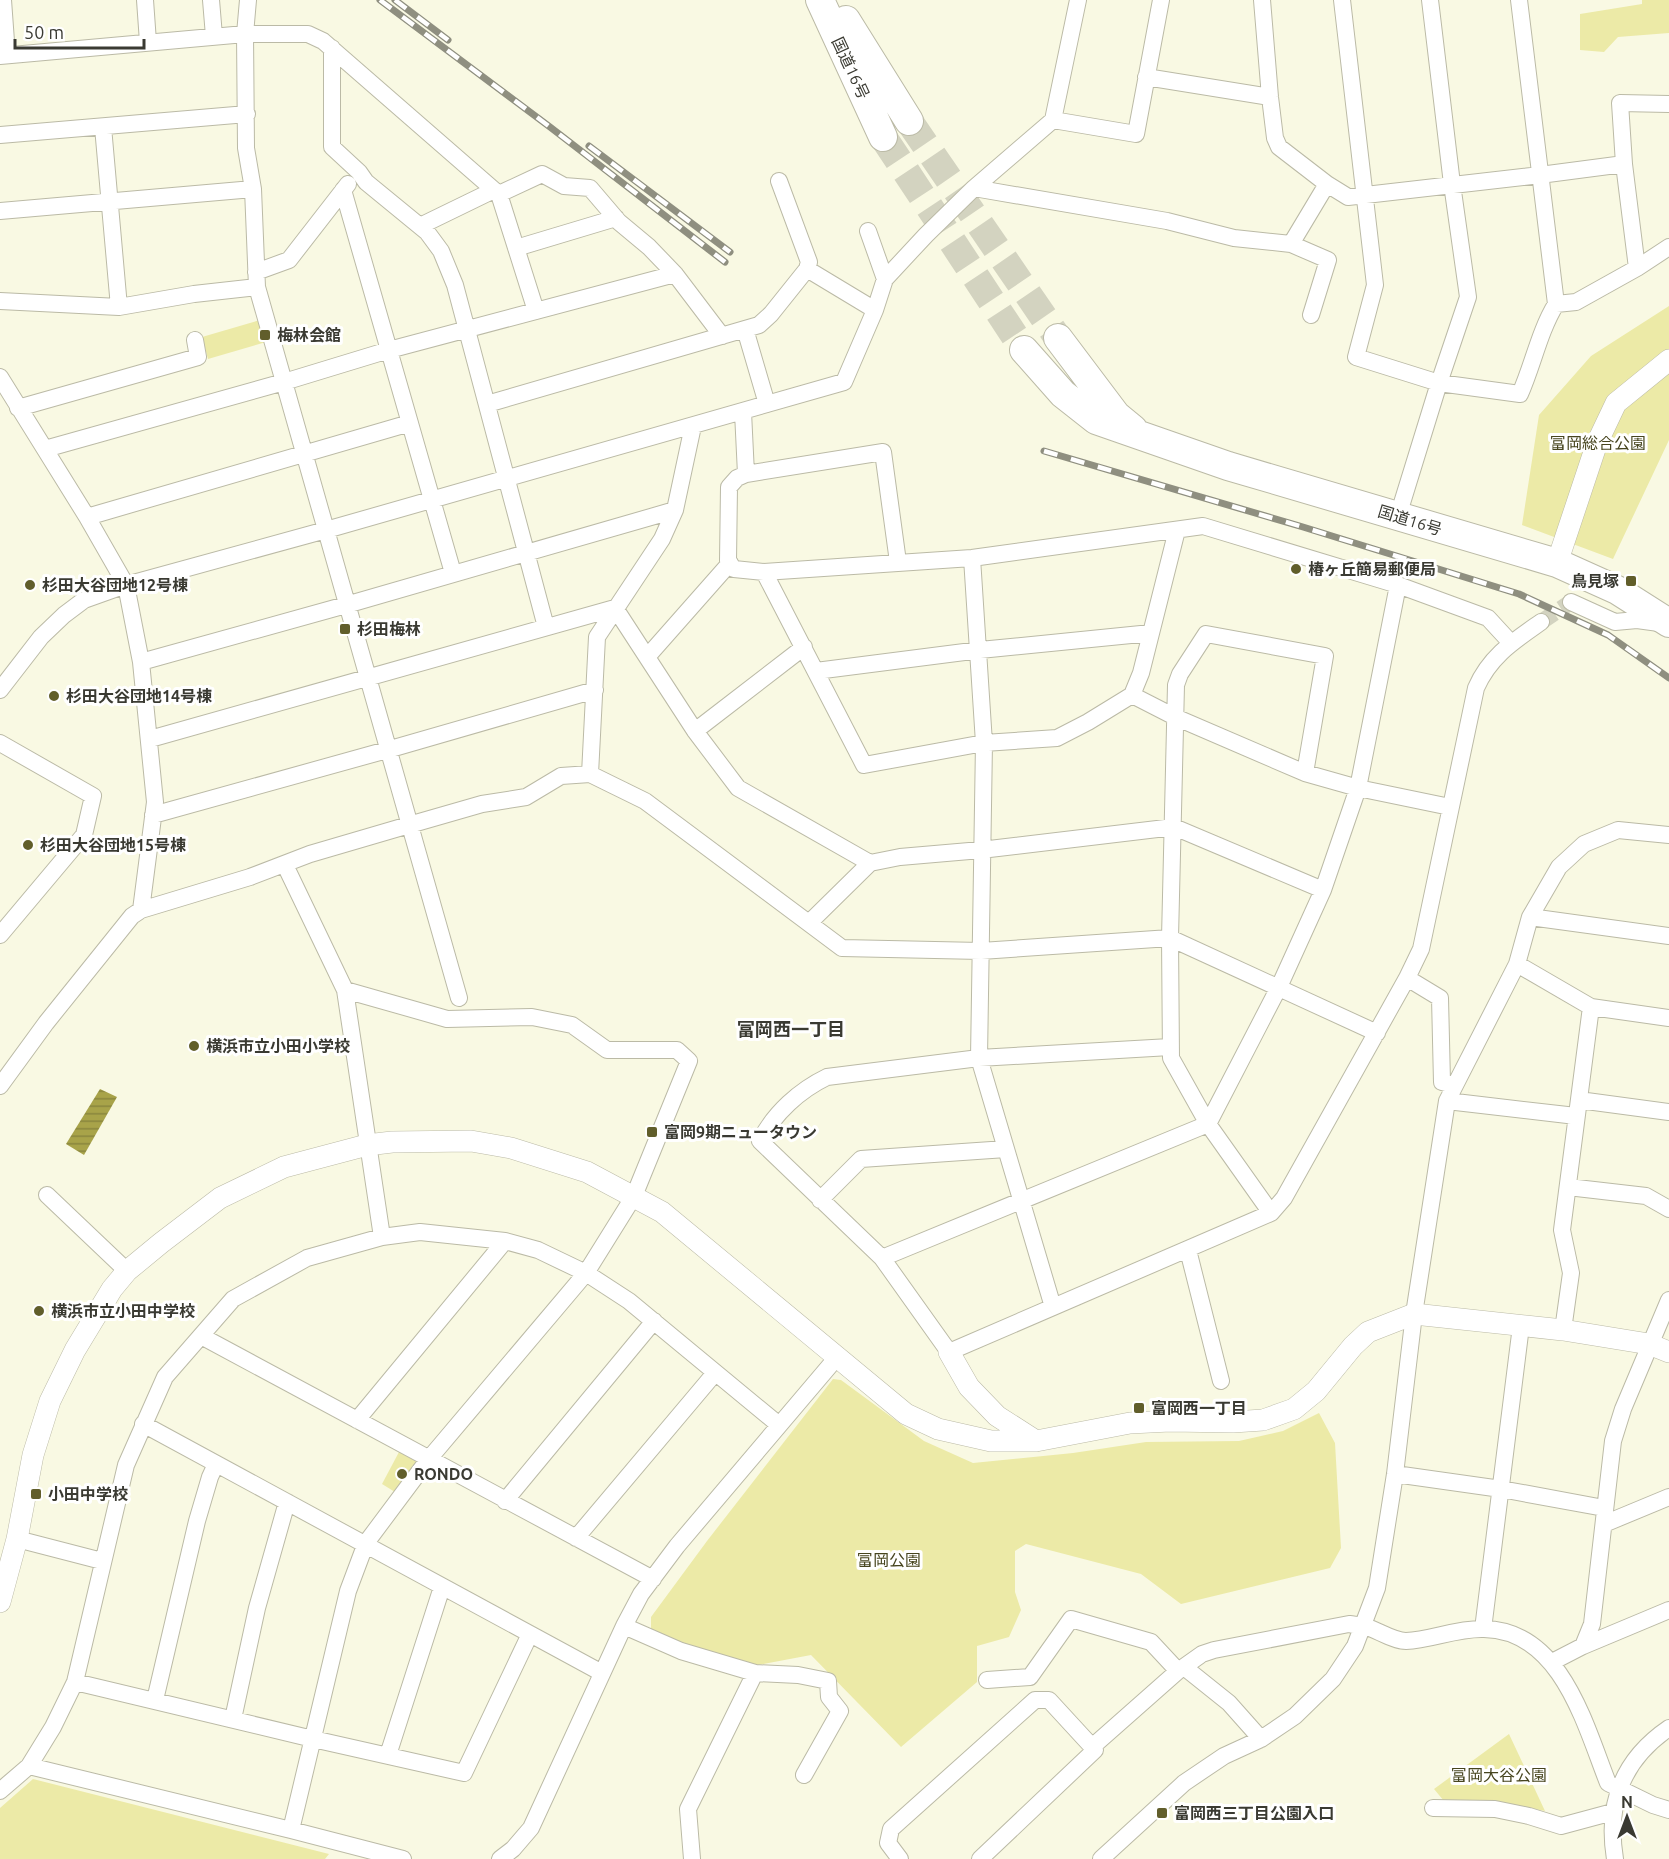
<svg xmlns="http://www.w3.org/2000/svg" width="1669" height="1859" font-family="Ubuntu,'Noto Sans JP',sans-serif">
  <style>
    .park { fill: #eceaa7 }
    .water { fill: url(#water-rules) }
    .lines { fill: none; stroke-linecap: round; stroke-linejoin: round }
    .minor-tunnel { stroke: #d3d3c0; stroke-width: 16; stroke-dasharray: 16 8; stroke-linecap: butt }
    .trunk-tunnel { stroke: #d3d3c0; stroke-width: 28; stroke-dasharray: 28 14; stroke-linecap: butt }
    .minor-casing { stroke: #bbbaa6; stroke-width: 18 }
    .tertiary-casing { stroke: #bbbaa6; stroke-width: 22 }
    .trunk-casing { stroke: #bbbaa6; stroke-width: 30 }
    .minor { stroke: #fff; stroke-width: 16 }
    .tertiary { stroke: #fff; stroke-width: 21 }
    .trunk { stroke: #fff; stroke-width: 28 }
    .rail-casing { stroke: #8f8f80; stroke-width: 7 }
    .rail { stroke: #fff; stroke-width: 4.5; stroke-dasharray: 14; stroke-linecap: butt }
    .poi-dot { fill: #615e2b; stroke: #fff; stroke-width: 2 }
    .labels { text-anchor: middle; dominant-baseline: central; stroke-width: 6; stroke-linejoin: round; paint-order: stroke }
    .street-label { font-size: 16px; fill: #3a3a32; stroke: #fff }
    .poi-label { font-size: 16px; font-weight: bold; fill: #3a3a32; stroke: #fff; text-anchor: start }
    .park-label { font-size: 16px; fill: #47451f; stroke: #fff }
    .neighbourhood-label { font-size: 18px; font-weight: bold; fill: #3a3a32; stroke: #fff }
  </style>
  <defs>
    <pattern id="water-rules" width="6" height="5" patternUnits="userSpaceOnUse" patternTransform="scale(1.5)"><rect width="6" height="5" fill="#a8a349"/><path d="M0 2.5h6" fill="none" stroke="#8a863d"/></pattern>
  </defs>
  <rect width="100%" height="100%" fill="#f9f9e3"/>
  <path class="park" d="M 1642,0 L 1669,0 L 1669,33 L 1618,37 L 1604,52 L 1580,50 L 1580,14 L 1642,4 Z
    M 1669,306 L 1669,440 L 1613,559 L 1522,525 L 1539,415 L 1591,356 Z
    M 260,320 L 266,342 L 208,359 L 202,337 Z
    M 833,1379 L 841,1380 L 924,1441 L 973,1463 L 1073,1453 L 1146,1442 L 1239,1441 L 1283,1431 L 1319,1413 L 1335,1443 L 1341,1548 L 1330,1568 L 1181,1604 L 1141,1574 L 1026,1544 L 1015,1551 L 1015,1592 L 1021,1610 L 1009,1637 L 977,1646 L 977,1682 L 901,1747 L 811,1655 L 758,1665 L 670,1643 L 651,1632 L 651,1617 L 707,1541 Z
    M 399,1452 L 417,1462 L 395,1492 L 382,1484 Z
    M 1509,1734 L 1545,1811 L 1502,1803 L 1444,1801 L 1434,1789 Z
    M 33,1779 L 329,1854 L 325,1859 L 0,1859 L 0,1808 Z"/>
  <path class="water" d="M 100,1089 L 117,1097 L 84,1155 L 66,1144 Z"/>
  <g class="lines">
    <path class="minor-tunnel" d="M 1541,622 L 1571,602"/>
    <path class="trunk-tunnel" d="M 909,121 L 1058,338
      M 883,137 L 1024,350"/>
    <g class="minor-casing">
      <path id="minor" d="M 3,0 L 7,55
        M 145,0 L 148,42
        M 211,0 L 214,36
        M 248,0 L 245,34 L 246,148 L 253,189 L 257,287 L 459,998
        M 1262,0 L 1270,97 L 1275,138 L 1279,147 L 1327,184 L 1348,197 L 1540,175 L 1624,164 L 1637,268 L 1576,302 L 1556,304
        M 1342,0 L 1375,285 L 1356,357 L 1439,383 L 1520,394 C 1533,365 1539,332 1556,304 L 1519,0
        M 332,48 L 332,147 L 359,172 L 366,182 L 427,232 L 441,251 L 455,285 L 546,627
        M 0,56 L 245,34 L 308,34 L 323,41 L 494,190
        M 1146,77 L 1270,97
        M 1053,120 L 1136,134 L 1161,0
        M 103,127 L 119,307
        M 0,135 L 247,114
        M 1624,164 L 1620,103 L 1669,104
        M 779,181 L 809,262 L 807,269
        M 974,188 L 1167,221 L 1234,238 L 1291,244 L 1327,184
        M 343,190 L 453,573
        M 499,194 L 536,311
        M 0,211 L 253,189
        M 420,226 L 494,190 L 499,194 L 542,174 L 564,186 L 590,188 L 619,222 L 649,247 L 675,274 L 722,336
        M 868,231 L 885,279
        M 1291,244 L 1328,260 L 1311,315
        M 516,248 L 616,218
        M 1637,268 L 1669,247
        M 256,272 L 289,260 L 348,184
        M 0,301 L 119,307 L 194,294 L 257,287
        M 745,329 L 767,404
        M 0,377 L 87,517 L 126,585 L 141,662 L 155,802 L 141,910
        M 487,404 L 759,325 L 771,314 L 807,269 L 875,310
        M 18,408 L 198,357 L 195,340
        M 743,412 L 746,474
        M 45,449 L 284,382 L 389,350 L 675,274
        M 1398,516 L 1439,383 L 1468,297 L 1452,184 L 1430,0
        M 87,517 L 410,423
        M 972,558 L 984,743 L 979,1058 L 1053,1307
        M 898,562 L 883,452 L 746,474 L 737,478 L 729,487 L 728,561 L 734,569 L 764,572 L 972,558 L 1203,526 L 1398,585 L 1488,618 L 1511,643
        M 764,572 L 864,765 L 984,743 L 1057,738 L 1088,722 L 1132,695 L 1141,673 L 1177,530
        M 1571,602 L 1615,622 L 1637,620 L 1659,623
        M 647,657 L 730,563
        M 141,662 L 346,605 L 675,510
        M 816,671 L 980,650 L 1151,633
        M 0,690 L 41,637 L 64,615 L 84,600 L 126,585 L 326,530 L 844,382 L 875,310 L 885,279 L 926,235 L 974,188 L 1053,120 L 1078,0
        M 1132,695 L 1175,717 L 1305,773 L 1358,788 L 1450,807
        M 695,731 L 804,647
        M 150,739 L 615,608 L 695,731 L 738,788 L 870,863
        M 0,743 L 93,796 L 84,835 L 0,935
        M 590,774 L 597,637 L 662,539 L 675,510 L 693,426
        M 153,815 L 387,750 L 595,690
        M 285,865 L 345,990 L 382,1237
        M 1530,917 L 1669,936
        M 809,923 L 870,863 L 900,857 L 981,850 L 1174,827 L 1323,890
        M 1517,964 L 1591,1007 L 1562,1230 L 1571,1273 L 1563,1330
        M 1407,978 L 1440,998 L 1442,1082 L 1454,1085
        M 1591,1007 L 1669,1018
        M 1170,1047 L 979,1058 L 827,1077 C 800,1090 774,1113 760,1141 L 882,1258 L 949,1352 L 1271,1213 L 1284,1198 L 1407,978 L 1421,949 L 1476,688 C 1490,656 1514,641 1541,622
        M 0,1086 L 46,1023 L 132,916 L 141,910 L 250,877 L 310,854 L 409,825 L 482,804 L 526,797 L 561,776 L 590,774 L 645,801 L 842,948 L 981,951 L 1170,938 L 1377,1033
        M 1579,1100 L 1669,1112
        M 1447,1101 L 1576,1116
        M 1568,1187 L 1646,1196 L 1669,1209
        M 47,1195 L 127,1271
        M 820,1200 L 861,1159 L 1006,1149
        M 1271,1213 L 1208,1124 L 1171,1058 L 1170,938 L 1176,685 L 1180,674 L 1206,634 L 1325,656 L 1305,773
        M 1188,1250 L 1221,1381
        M 882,1258 L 1208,1124 L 1279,987 L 1323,890 L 1358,788 L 1398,585
        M 201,1336 L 653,1579
        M 357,1420 L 505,1241
        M 143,1424 L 602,1673
        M 1395,1474 L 1501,1489 L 1604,1508
        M 505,1501 L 654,1321
        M 1604,1524 L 1669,1497
        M 576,1538 L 715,1373
        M 17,1539 L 102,1561
        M 624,1626 L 681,1651 L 755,1673 L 798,1675 L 828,1681 L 829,1697 L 840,1711 L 804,1775
        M 1483,1629 L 1521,1326
        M 1583,1646 L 1592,1624 L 1613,1441 L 1623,1409 L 1669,1300
        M 1552,1662 L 1583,1646 L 1669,1610
        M 1184,1667 L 1229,1703 L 1261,1739
        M 987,1680 L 1030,1677 L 1071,1619 L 1151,1642 L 1178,1671
        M 75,1682 L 313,1739 L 464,1773 L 530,1634
        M 155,1700 L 197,1521 L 210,1477 L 216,1464
        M 233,1719 L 257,1608 L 287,1502
        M 1092,1747 L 1178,1671 L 1202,1654 L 1214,1650 L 1349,1624 C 1355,1625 1361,1625 1367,1627 C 1379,1631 1394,1641 1406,1641 C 1431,1640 1457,1628 1484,1629 C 1561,1630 1585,1725 1608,1783 L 1653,1805 L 1669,1810
        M 388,1755 L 442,1587
        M 29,1766 L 53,1727 L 75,1682 L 126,1465 L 165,1377 L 233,1299 L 307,1258 L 382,1237 L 420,1232 L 505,1241 L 538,1250 L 586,1273 L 629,1301 L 779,1425
        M 0,1791 L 29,1766 L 291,1830 L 403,1859
        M 1433,1808 L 1495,1809 L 1529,1816 L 1561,1826 L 1613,1812
        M 291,1830 L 348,1591 L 366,1543 L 428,1460 L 586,1273 L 634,1196 L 689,1061 L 677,1050 L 607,1050 L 572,1025 L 532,1017 L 447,1019 L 345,990
        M 500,1859 L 513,1849 L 531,1828 L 624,1626 L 641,1594 L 677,1546 L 838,1356
        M 692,1859 L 688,1809 L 755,1673
        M 900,1859 L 888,1843 L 891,1829 L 1035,1700 L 1049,1700 L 1095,1750 L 980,1859
        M 1101,1859 L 1184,1783 L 1224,1756 L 1261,1739 L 1295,1716 L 1333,1679 L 1355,1646 L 1377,1588 L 1395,1474 L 1414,1314 L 1447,1101 L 1517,964 L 1530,917 L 1559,867 L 1584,844 L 1618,830 L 1669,835
        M 1615,1859 C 1606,1804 1622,1760 1669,1728"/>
    </g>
    <g class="tertiary-casing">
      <path id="tertiary" d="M 1557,563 L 1597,443 L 1616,403 L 1669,360
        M 949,1352 L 969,1387 L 997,1416 L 1036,1441
        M 0,1602 L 17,1539 L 33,1455 L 50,1401 L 75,1350 L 112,1289 L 127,1271 L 161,1243 L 220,1198 L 284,1167 L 367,1145 L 392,1142 L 471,1141 L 511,1148 L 587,1172 L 662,1212 L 906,1414 L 938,1429 L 991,1441 L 1036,1441 L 1130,1423 L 1170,1421 L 1233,1422 L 1263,1420 L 1294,1409 L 1316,1391 L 1353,1346 L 1368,1332 L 1414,1314 L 1563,1330 L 1649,1344 L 1669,1352"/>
    </g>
    <g class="trunk-casing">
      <path id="trunk" d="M 820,0 L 883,137
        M 846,20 L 909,121
        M 1058,338 L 1116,415 L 1133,429
        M 1024,350 L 1063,394 L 1096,420 L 1228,466 L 1557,563 L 1617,590 L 1669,623"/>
    </g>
    <use href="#minor" class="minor"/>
    <use href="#tertiary" class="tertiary"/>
    <use href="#trunk" class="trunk"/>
    <g class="rail-casing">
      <path id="rail" d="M 380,0 L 550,127 L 725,262
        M 395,0 L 448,40
        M 589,146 L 730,252
        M 1044,451 L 1303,527 L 1519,594 L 1608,635 L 1669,678"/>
    </g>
    <use href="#rail" class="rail"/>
  </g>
  <g class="poi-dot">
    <rect x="259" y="329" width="12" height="12" rx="3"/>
    <circle cx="1296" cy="569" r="6"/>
    <rect x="1625" y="575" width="12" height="12" rx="3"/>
    <circle cx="30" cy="585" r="6"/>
    <rect x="339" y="623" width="12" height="12" rx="3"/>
    <circle cx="54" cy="696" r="6"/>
    <circle cx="28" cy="845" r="6"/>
    <circle cx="194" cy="1046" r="6"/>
    <rect x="646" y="1126" width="12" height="12" rx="3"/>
    <circle cx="39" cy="1311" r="6"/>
    <rect x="1133" y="1402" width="12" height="12" rx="3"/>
    <circle cx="402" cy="1474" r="6"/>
    <rect x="30" y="1488" width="12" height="12" rx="3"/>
    <rect x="1156" y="1807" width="12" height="12" rx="3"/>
  </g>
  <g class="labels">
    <g class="street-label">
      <text transform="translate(851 68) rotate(65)">国道16号</text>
      <text transform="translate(1410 520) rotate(17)">国道16号</text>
    </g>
    <g class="poi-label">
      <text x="277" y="335">梅林会館</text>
      <text x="1308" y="569">椿ヶ丘簡易郵便局</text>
      <text x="1619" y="581" text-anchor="end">鳥見塚</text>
      <text x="42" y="585">杉田大谷団地12号棟</text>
      <text x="357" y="629">杉田梅林</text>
      <text x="66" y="696">杉田大谷団地14号棟</text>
      <text x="40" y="845">杉田大谷団地15号棟</text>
      <text x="206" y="1046">横浜市立小田小学校</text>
      <text x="664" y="1132">富岡9期ニュータウン</text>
      <text x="51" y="1311">横浜市立小田中学校</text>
      <text x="1151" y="1408">富岡西一丁目</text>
      <text x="414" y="1474">RONDO</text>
      <text x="48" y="1494">小田中学校</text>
      <text x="1174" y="1813">富岡西三丁目公園入口</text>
    </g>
    <g class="park-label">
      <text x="1598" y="443">富岡総合公園</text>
      <text x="889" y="1560">富岡公園</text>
      <text x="1499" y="1775">富岡大谷公園</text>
    </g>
    <g class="neighbourhood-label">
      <text x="791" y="1029">富岡西一丁目</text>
    </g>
  </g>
  <g transform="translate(1627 1817)" stroke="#ffffff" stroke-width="4.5" paint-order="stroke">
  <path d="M0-4.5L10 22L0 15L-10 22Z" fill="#3a3a32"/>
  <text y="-9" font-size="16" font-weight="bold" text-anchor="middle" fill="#3a3a32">N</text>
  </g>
  <path d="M15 39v9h129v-9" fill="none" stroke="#3a3a32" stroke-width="3"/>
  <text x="24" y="39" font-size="18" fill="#3a3a32" stroke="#ffffff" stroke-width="4.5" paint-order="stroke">50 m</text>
</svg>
